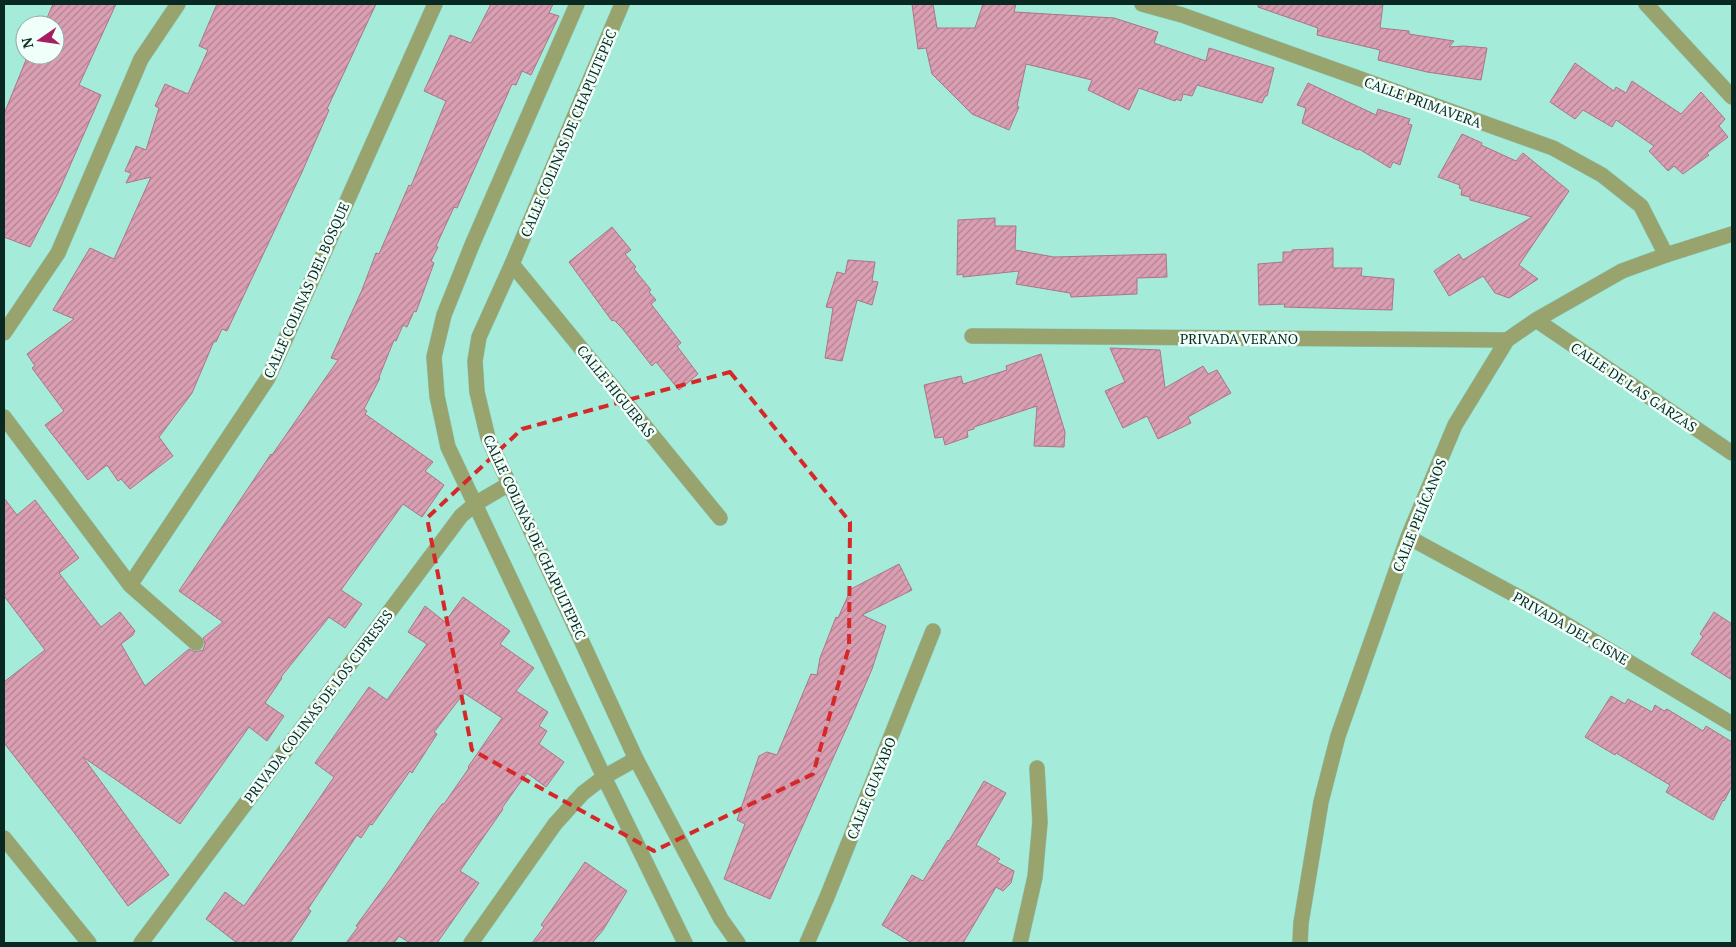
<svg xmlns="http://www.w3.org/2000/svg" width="1736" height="947" font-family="'PT Serif',serif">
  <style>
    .building { fill: url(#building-hatch); stroke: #ac7487 }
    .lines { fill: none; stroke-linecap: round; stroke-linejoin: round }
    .minor-casing { stroke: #88c8b8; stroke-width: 16 }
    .tertiary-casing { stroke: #88c8b8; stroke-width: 16 }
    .minor { stroke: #99a36e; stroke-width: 15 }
    .tertiary { stroke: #99a36e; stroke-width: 15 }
    .marked { fill: none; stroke: #d62828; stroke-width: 4; stroke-dasharray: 10 6; stroke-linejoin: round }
    .labels { text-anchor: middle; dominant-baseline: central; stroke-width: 5; stroke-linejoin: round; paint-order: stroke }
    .street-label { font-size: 14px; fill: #0a2822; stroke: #f1fffb }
  </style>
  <defs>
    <pattern id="building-hatch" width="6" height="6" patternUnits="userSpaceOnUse" patternTransform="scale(1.25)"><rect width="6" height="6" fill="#db9fb3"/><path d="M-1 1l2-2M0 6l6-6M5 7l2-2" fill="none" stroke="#b08291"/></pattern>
  </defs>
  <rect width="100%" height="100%" fill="#a4ebd9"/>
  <path class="building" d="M 53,4 L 116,4 L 79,85 L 101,95 L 58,193 L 30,247 L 4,237 L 4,114 L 28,55 L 55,55 L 55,25 L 44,25 Z
    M 217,4 L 376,4 L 327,109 L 329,110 L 302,172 L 227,331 L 222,329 L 216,342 L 214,341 L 192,393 L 159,437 L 173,456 L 130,489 L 121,479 L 118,481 L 107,465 L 88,480 L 52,434 L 45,425 L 64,411 L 32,368 L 35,366 L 27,354 L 74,319 L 53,310 L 90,248 L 114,259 L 151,177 L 126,183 L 131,173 L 125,171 L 136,146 L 146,150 L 159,108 L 155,106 L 165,84 L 188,94 L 208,50 L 199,46 Z
    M 491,4 L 553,4 L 549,13 L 559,16 L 531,75 L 522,71 L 516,85 L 512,84 L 457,208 L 454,207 L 436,246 L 438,247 L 431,261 L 434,263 L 416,312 L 414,311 L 407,327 L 403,325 L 396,341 L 394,340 L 379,377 L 380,378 L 364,409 L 367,411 L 365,414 L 433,462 L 425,471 L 444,485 L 422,517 L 403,504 L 341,590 L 362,604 L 345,628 L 329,617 L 281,677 L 282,678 L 265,703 L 284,716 L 267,741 L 249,727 L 180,824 L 83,757 L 169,875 L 128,906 L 73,831 L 4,743 L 4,682 L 45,650 L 4,596 L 4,498 L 17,515 L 35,500 L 79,558 L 59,573 L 101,627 L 120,612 L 135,631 L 133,634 L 133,635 L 121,644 L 145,686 L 189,649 L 195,652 L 203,650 L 205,644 L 203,638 L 223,622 L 179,591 L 259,472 L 271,454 L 272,455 L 338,360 L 331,358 L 362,290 L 376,253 L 379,254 L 409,185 L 411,186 L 446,101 L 424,91 L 450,35 L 471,43 Z
    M 912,4 L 933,4 L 937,28 L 975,28 L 983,4 L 1016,4 L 1014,12 L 1114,18 L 1158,32 L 1154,43 L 1206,61 L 1209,48 L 1274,68 L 1267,96 L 1265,96 L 1262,103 L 1197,85 L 1192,96 L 1183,94 L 1181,101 L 1176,99 L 1175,101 L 1139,88 L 1129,110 L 1088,90 L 1092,80 L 1026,64 L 1017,106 L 1019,107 L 1009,130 L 972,114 L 932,74 L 926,48 L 918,49 Z
    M 1258,4 L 1383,4 L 1380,28 L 1409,31 L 1409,34 L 1454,41 L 1449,47 L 1464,46 L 1487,48 L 1481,80 L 1427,72 L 1378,60 L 1380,50 L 1317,35 L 1318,28 L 1258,7 Z
    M 1575,63 L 1614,91 L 1616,87 L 1626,93 L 1632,81 L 1681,114 L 1701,92 L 1725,119 L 1719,126 L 1728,137 L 1707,153 L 1709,155 L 1683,174 L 1674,166 L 1668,171 L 1649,151 L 1654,146 L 1616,120 L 1612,127 L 1583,110 L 1575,119 L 1550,102 Z
    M 1308,83 L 1376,115 L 1378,109 L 1410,119 L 1408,124 L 1412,125 L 1400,165 L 1393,162 L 1390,168 L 1359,149 L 1358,150 L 1302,123 L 1306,108 L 1297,105 Z
    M 1462,134 L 1482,143 L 1481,145 L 1516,161 L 1523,153 L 1569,191 L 1519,265 L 1538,279 L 1509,298 L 1495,293 L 1483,276 L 1449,296 L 1434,271 L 1459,254 L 1463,260 L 1532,217 L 1470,200 L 1470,197 L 1461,195 L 1462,189 L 1459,188 L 1460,185 L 1438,177 Z
    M 995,218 L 995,226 L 1016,226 L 1015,250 L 1054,257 L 1166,254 L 1167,277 L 1137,278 L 1137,294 L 1071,297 L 1070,293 L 1016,284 L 1019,271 L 963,277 L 963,274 L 957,275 L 958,220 Z
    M 612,227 L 631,250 L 625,254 L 636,267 L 634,269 L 651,290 L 649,292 L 656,300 L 651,304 L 681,343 L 677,346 L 698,374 L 679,390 L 656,362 L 652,366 L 622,328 L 614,320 L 612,321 L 569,262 Z
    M 1333,248 L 1333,268 L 1362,268 L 1361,276 L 1394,279 L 1392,310 L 1284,307 L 1285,304 L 1259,305 L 1258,264 L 1283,262 L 1283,252 L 1292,252 L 1292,250 Z
    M 848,260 L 875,262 L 872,281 L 878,282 L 872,305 L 857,300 L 842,361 L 825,358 L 833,308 L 826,307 L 837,272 L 845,274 Z
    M 1110,348 L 1160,350 L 1165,388 L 1203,366 L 1208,374 L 1217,370 L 1231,393 L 1188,417 L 1191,423 L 1158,439 L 1147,416 L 1123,428 L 1105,391 L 1125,382 Z
    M 1041,354 L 1065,432 L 1064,447 L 1034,446 L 1037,406 L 974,427 L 974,429 L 967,431 L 968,437 L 945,445 L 943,437 L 935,438 L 924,385 L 961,376 L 963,384 L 1007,370 L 1006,366 Z
    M 899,564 L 912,590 L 862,615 L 886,626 L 872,669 L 851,718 L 770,899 L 724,879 L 745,824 L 737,820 L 759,756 L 767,752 L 777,755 L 811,674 L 817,675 L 820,658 L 836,617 L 838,618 L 851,589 Z
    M 463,597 L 510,631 L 500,644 L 534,668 L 516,691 L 548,712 L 539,726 L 547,731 L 539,744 L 564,762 L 546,787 L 527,773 L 502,808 L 503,809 L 460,871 L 479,883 L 437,943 L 410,943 L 399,936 L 394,943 L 346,943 L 358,927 L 356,926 L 391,878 L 433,816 L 442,804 L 444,804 L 469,768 L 468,767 L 502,718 L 464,693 L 434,732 L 437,734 L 412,773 L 410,771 L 372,825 L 370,824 L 361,838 L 357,835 L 308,909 L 311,911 L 290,943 L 237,943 L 206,919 L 225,892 L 244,906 L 288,844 L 334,777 L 315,763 L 369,687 L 387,700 L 427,644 L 408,632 L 425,606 L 445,622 Z
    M 1714,612 L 1732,624 L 1732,680 L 1691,654 L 1703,636 L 1700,634 Z
    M 1611,696 L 1625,704 L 1628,699 L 1652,712 L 1655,705 L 1664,711 L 1667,709 L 1703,731 L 1706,726 L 1732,742 L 1732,786 L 1724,801 L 1723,800 L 1713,820 L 1666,792 L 1670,785 L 1616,753 L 1615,755 L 1585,737 Z
    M 984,781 L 1006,793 L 976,845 L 1000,859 L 997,862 L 1014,871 L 1011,883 L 1003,891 L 996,887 L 963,943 L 912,943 L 882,925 L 912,875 L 923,881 L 948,840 L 949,841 Z
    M 585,862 L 627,891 L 603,930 L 592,943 L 532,943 L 544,927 L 541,925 Z"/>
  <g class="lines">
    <g class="minor-casing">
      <path id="minor" d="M 1142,4 L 1182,15 L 1553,148 L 1602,175 L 1641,206 L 1666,255
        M 1646,4 L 1732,97
        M 512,264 L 720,518
        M 1536,320 L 1732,453
        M 4,333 L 58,253 L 141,59 L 178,4
        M 972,336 L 1507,340
        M 4,417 L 130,585 L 196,643
        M 1408,537 L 1539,608 L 1732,724
        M 130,585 L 268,378 L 435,4
        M 4,838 L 89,943
        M 141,943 L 461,516 L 475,504 L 509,484
        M 471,943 L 555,824 L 583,793 L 604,777 L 636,759
        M 807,943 L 827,897 L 933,631
        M 1020,943 L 1035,877 L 1040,822 L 1037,768
        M 1300,943 L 1301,923 L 1321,802 L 1338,736 L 1408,537 L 1455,425 L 1507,340 L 1536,320 L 1622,271 L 1666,255 L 1732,234"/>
    </g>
    <g class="tertiary-casing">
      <path id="tertiary" d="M 577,4 L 472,245 L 444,315 L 434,357 L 437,396 L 448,447 L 604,777 L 685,943
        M 622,4 L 512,264 L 479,337 L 475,361 L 477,392 L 488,438 L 636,759 L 721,919 L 738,943"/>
    </g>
    <use href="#minor" class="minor"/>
    <use href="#tertiary" class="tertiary"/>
  </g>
  <path class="marked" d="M 730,372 L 850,522 L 849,647 L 813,774 L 654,851 L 472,750 L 427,518 L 522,429 Z"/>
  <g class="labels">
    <g class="street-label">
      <text transform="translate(1423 102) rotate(20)">CALLE PRIMAVERA</text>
      <text transform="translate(568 133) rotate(-67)">CALLE COLINAS DE CHAPULTEPEC</text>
      <text transform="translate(306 290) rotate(-66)">CALLE COLINAS DEL BOSQUE</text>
      <text x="1239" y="338">PRIVADA VERANO</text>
      <text transform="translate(1634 387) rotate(34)">CALLE DE LAS GARZAS</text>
      <text transform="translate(616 391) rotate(51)">CALLE HIGUERAS</text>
      <text transform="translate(1419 515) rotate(-68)">CALLE PELÍCANOS</text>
      <text transform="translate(535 537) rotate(65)">CALLE COLINAS DE CHAPULTEPEC</text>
      <text transform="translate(1571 628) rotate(30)">PRIVADA DEL CISNE</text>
      <text transform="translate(318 706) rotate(-53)">PRIVADA COLINAS DE LOS CIPRESES</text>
      <text transform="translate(871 788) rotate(-68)">CALLE GUAYABO</text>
    </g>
  </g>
  <rect width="1736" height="947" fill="none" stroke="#0a2822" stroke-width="10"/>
  <g transform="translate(40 40) rotate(257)"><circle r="24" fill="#f1fffb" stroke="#95a9a4"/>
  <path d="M0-4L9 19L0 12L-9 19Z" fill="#a71d61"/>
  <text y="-8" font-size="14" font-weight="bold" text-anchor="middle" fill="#0a2822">N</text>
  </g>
</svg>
